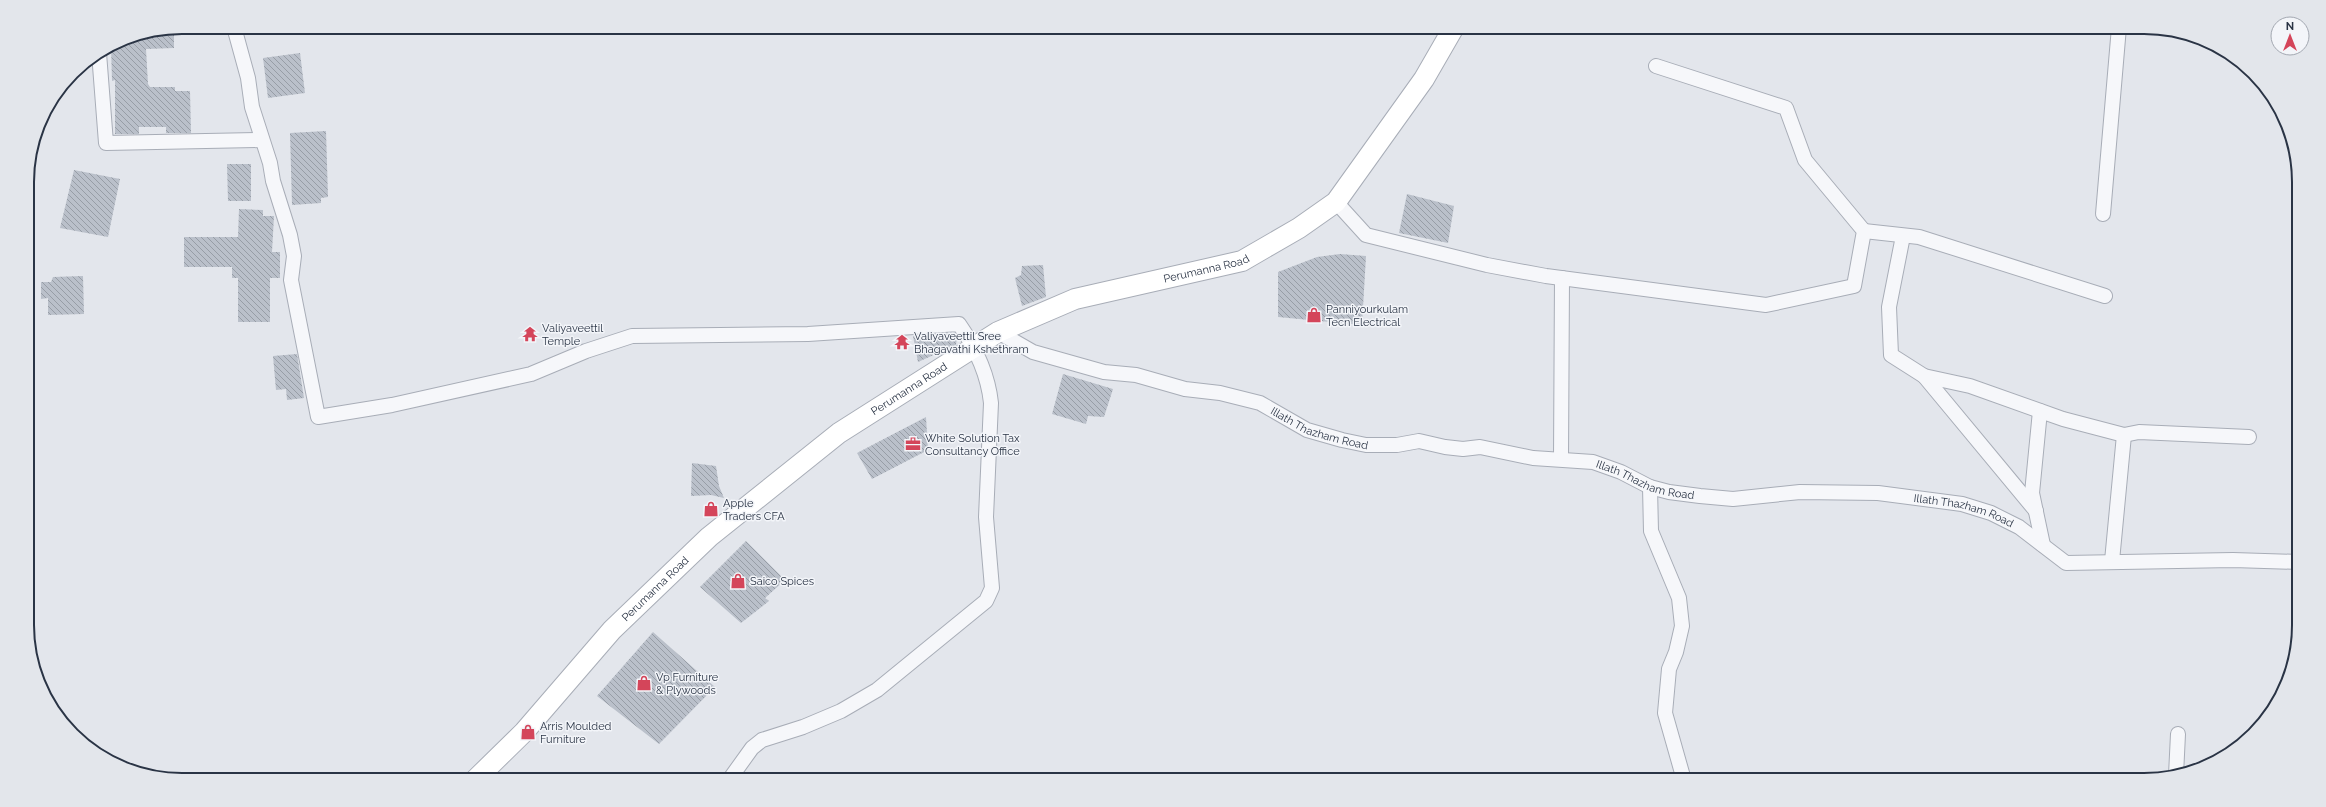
<svg xmlns="http://www.w3.org/2000/svg" width="2326" height="807" font-family="Raleway,sans-serif">
  <style>
    .building { fill: url(#building-back-hatch) }
    .lines { fill: none; stroke-linecap: round; stroke-linejoin: round }
    .street-casing { stroke: #a8adb7; stroke-width: 16 }
    .secondary-casing { stroke: #a8adb7; stroke-width: 22 }
    .street { stroke: #f6f7fa; stroke-width: 14 }
    .secondary { stroke: #fff; stroke-width: 20 }
    .labels { text-anchor: middle; dominant-baseline: central; stroke-width: 3; stroke-linejoin: round; paint-order: stroke }
    .street-label { font-size: 11px; fill: #2a3445; stroke: #f3f5f9 }
    .poi-label { font-size: 11px; fill: #2a3445; stroke: #f3f5f9; text-anchor: start }
    .rim { fill: none; stroke: #2a3445; stroke-width: 2 }
  </style>
  <defs>
    <pattern id="building-back-hatch" width="6" height="6" patternUnits="userSpaceOnUse"><rect width="6" height="6" fill="#bac0ca"/><path d="M-1 5l2 2M0 0l6 6M5-1l2 2" fill="none" stroke="#979da6"/></pattern>
  </defs>
  <rect width="100%" height="100%" fill="#e3e6ec"/>
  <path class="building" d="M 174,29 L 174,48 L 146,49 L 148,84 L 150,87 L 175,87 L 175,91 L 190,91 L 191,133 L 166,133 L 166,127 L 139,127 L 139,134 L 115,134 L 115,80 L 112,81 L 111,46 L 123,39 Z
    M 300,53 L 305,93 L 268,98 L 263,58 Z
    M 326,131 L 328,197 L 321,198 L 321,203 L 292,205 L 290,133 Z
    M 227,164 L 251,164 L 251,201 L 228,201 Z
    M 74,170 L 120,179 L 108,237 L 60,228 Z
    M 1407,194 L 1454,206 L 1448,243 L 1399,233 Z
    M 239,209 L 263,210 L 263,216 L 274,216 L 272,252 L 280,252 L 280,278 L 270,278 L 270,322 L 238,322 L 238,278 L 232,278 L 232,267 L 184,267 L 184,237 L 238,237 Z
    M 1340,254 L 1366,256 L 1362,325 L 1278,317 L 1278,272 L 1317,257 Z
    M 1043,265 L 1046,297 L 1022,306 L 1015,278 L 1021,275 L 1022,266 Z
    M 83,276 L 84,314 L 48,315 L 48,298 L 41,299 L 41,282 L 51,282 L 53,277 Z
    M 955,333 L 957,337 L 956,345 L 918,362 L 913,336 Z
    M 297,354 L 304,398 L 287,400 L 286,389 L 276,390 L 273,356 Z
    M 1063,374 L 1113,389 L 1104,417 L 1088,416 L 1086,424 L 1052,414 Z
    M 926,417 L 928,450 L 872,479 L 857,453 Z
    M 692,463 L 716,466 L 719,486 L 724,498 L 711,495 L 691,496 Z
    M 746,541 L 785,580 L 765,598 L 769,601 L 741,623 L 700,587 Z
    M 653,632 L 715,687 L 659,744 L 597,696 Z"/>
  <g class="lines">
    <g class="street-casing">
      <g id="street">
        <path d="M 234,27 L 248,78 L 252,107 L 270,163 L 273,181 L 290,235 L 294,256 L 291,280 L 318,417 L 392,405 L 531,374 L 586,351 L 632,336 L 808,334 L 959,324 C 975,347 988,374 991,403 L 986,517 L 992,588 L 986,601 L 877,690 L 841,711 L 803,727 L 762,740 L 752,748 L 729,780"/>
        <path d="M 99,53 L 106,143 L 262,140"/>
        <path d="M 1336,202 L 1366,235 L 1487,265 L 1546,276 L 1766,305 L 1854,286 L 1864,231 L 1805,160 L 1786,108 L 1656,66"/>
        <path d="M 2103,214 L 2119,27"/>
        <path d="M 1864,231 L 1919,237 L 2105,296"/>
        <path d="M 1903,236 L 1889,307 L 1891,355 L 1924,376 L 1970,386 L 2063,419 L 2124,435 L 2139,432 L 2249,437"/>
        <path id="s1" d="M 998,332 L 1033,352 L 1104,372 L 1136,375 L 1185,389 L 1220,393 L 1260,403 L 1307,430 L 1342,440 L 1366,445 L 1397,445 L 1419,441 L 1445,447 L 1463,449 L 1480,447 L 1533,458 L 1593,462 L 1621,472 L 1650,487 L 1669,492 L 1700,496 L 1733,499 L 1800,492 L 1878,493 L 1962,504 L 1991,513 L 2019,527 L 2066,563 L 2233,560 L 2299,562"/>
        <path d="M 1924,376 L 2036,511"/>
        <path d="M 2040,411 L 2032,493 L 2043,545"/>
        <path d="M 1561,458 L 1562,278"/>
        <path d="M 1650,487 L 1651,531 L 1679,598 L 1682,626 L 1676,652 L 1669,669 L 1665,713 L 1684,780"/>
        <path d="M 2112,561 L 2124,435"/>
        <path d="M 2176,775 L 2178,734"/>
      </g>
    </g>
    <g class="secondary-casing">
      <g id="secondary">
        <path id="s2" d="M 475,780 L 524,732 L 612,630 L 709,537 L 839,433 L 998,332 L 1075,299 L 1242,261 L 1299,228 L 1336,202 L 1424,79 L 1454,27"/>
      </g>
    </g>
    <use href="#street" class="street"/>
    <use href="#secondary" class="secondary"/>
  </g>
  <defs>
    <g id="shop-bare" transform="scale(1.2)"><path d="M-5-2.5h2.3a2.7 3.5 0 0 1 5.4 0H5L5.5 6h-11ZM-1.5-2.5h3a1.5 2.3 0 0 0-3 0Z" fill="#d4455a" stroke="#f3f5f9" stroke-width="2.5" paint-order="stroke"/></g>
    <g id="temple-bare" transform="scale(1.2)"><path d="M0-6L5-2H3V0L6.5 2.5H4V6H1.5V3h-3V6H-4V2.5H-6.5L-3 0V-2H-5Z" fill="#d4455a" stroke="#f3f5f9" stroke-width="2.5" paint-order="stroke"/></g>
    <g id="office-bare" transform="scale(1.2)"><path d="M-6-3h4V-5.5h4V-3h4V5H-6ZM-1-4.5V-3h2v-1.5ZM-6 0V1H6V0Z" fill="#d4455a" stroke="#f3f5f9" stroke-width="2.5" paint-order="stroke"/></g>
  </defs>
  <g fill-rule="evenodd">
    <use href="#shop-bare" x="1314" y="315"/>
    <use href="#temple-bare" x="530" y="334"/>
    <use href="#temple-bare" x="902" y="342"/>
    <use href="#office-bare" x="913" y="444"/>
    <use href="#shop-bare" x="711" y="509"/>
    <use href="#shop-bare" x="738" y="581"/>
    <use href="#shop-bare" x="644" y="683"/>
    <use href="#shop-bare" x="528" y="732"/>
  </g>
  <g class="labels">
    <g class="street-label">
      <text stroke="none"><textPath href="#s2" startOffset="911">Perumanna Road</textPath></text>
      <text stroke="none"><textPath href="#s2" startOffset="587">Perumanna Road</textPath></text>
      <text stroke="none"><textPath href="#s1" startOffset="339">Illath Thazham Road</textPath></text>
      <text stroke="none"><textPath href="#s1" startOffset="674">Illath Thazham Road</textPath></text>
      <text stroke="none"><textPath href="#s1" startOffset="998">Illath Thazham Road</textPath></text>
      <text stroke="none"><textPath href="#s2" startOffset="263">Perumanna Road</textPath></text>
    </g>
    <g class="poi-label">
      <text x="1326" y="309">Panniyourkulam<tspan x="1326" dy="13">Tecn Electrical</tspan></text>
      <text x="542" y="328">Valiyaveettil<tspan x="542" dy="13">Temple</tspan></text>
      <text x="914" y="336">Valiyaveettil Sree<tspan x="914" dy="13">Bhagavathi Kshethram</tspan></text>
      <text x="925" y="438">White Solution Tax<tspan x="925" dy="13">Consultancy Office</tspan></text>
      <text x="723" y="503">Apple<tspan x="723" dy="13">Traders CFA</tspan></text>
      <text x="750" y="581">Saico Spices</text>
      <text x="656" y="677">Vp Furniture<tspan x="656" dy="13">&amp; Plywoods</tspan></text>
      <text x="540" y="726">Arris Moulded<tspan x="540" dy="13">Furniture</tspan></text>
    </g>
  </g>
  <path d="M0 0H2326V807H0ZM182 34H2144A148 148 0 0 1 2292 182V625A148 148 0 0 1 2144 773H182A148 148 0 0 1 34 625V182A148 148 0 0 1 182 34Z" fill="#e3e6eb" fill-rule="evenodd"/>
  <path class="rim" d="M182 34H2144A148 148 0 0 1 2292 182V625A148 148 0 0 1 2144 773H182A148 148 0 0 1 34 625V182A148 148 0 0 1 182 34Z"/>
  <g transform="translate(2290 36)"><circle r="19" fill="#f3f5f9" stroke="#a3a8b1"/>
  <path d="M0-3L7 15L0 10L-7 15Z" fill="#d4455a"/>
  <text y="-6" font-size="11" font-weight="bold" text-anchor="middle" fill="#2a3445">N</text>
  </g>
</svg>
